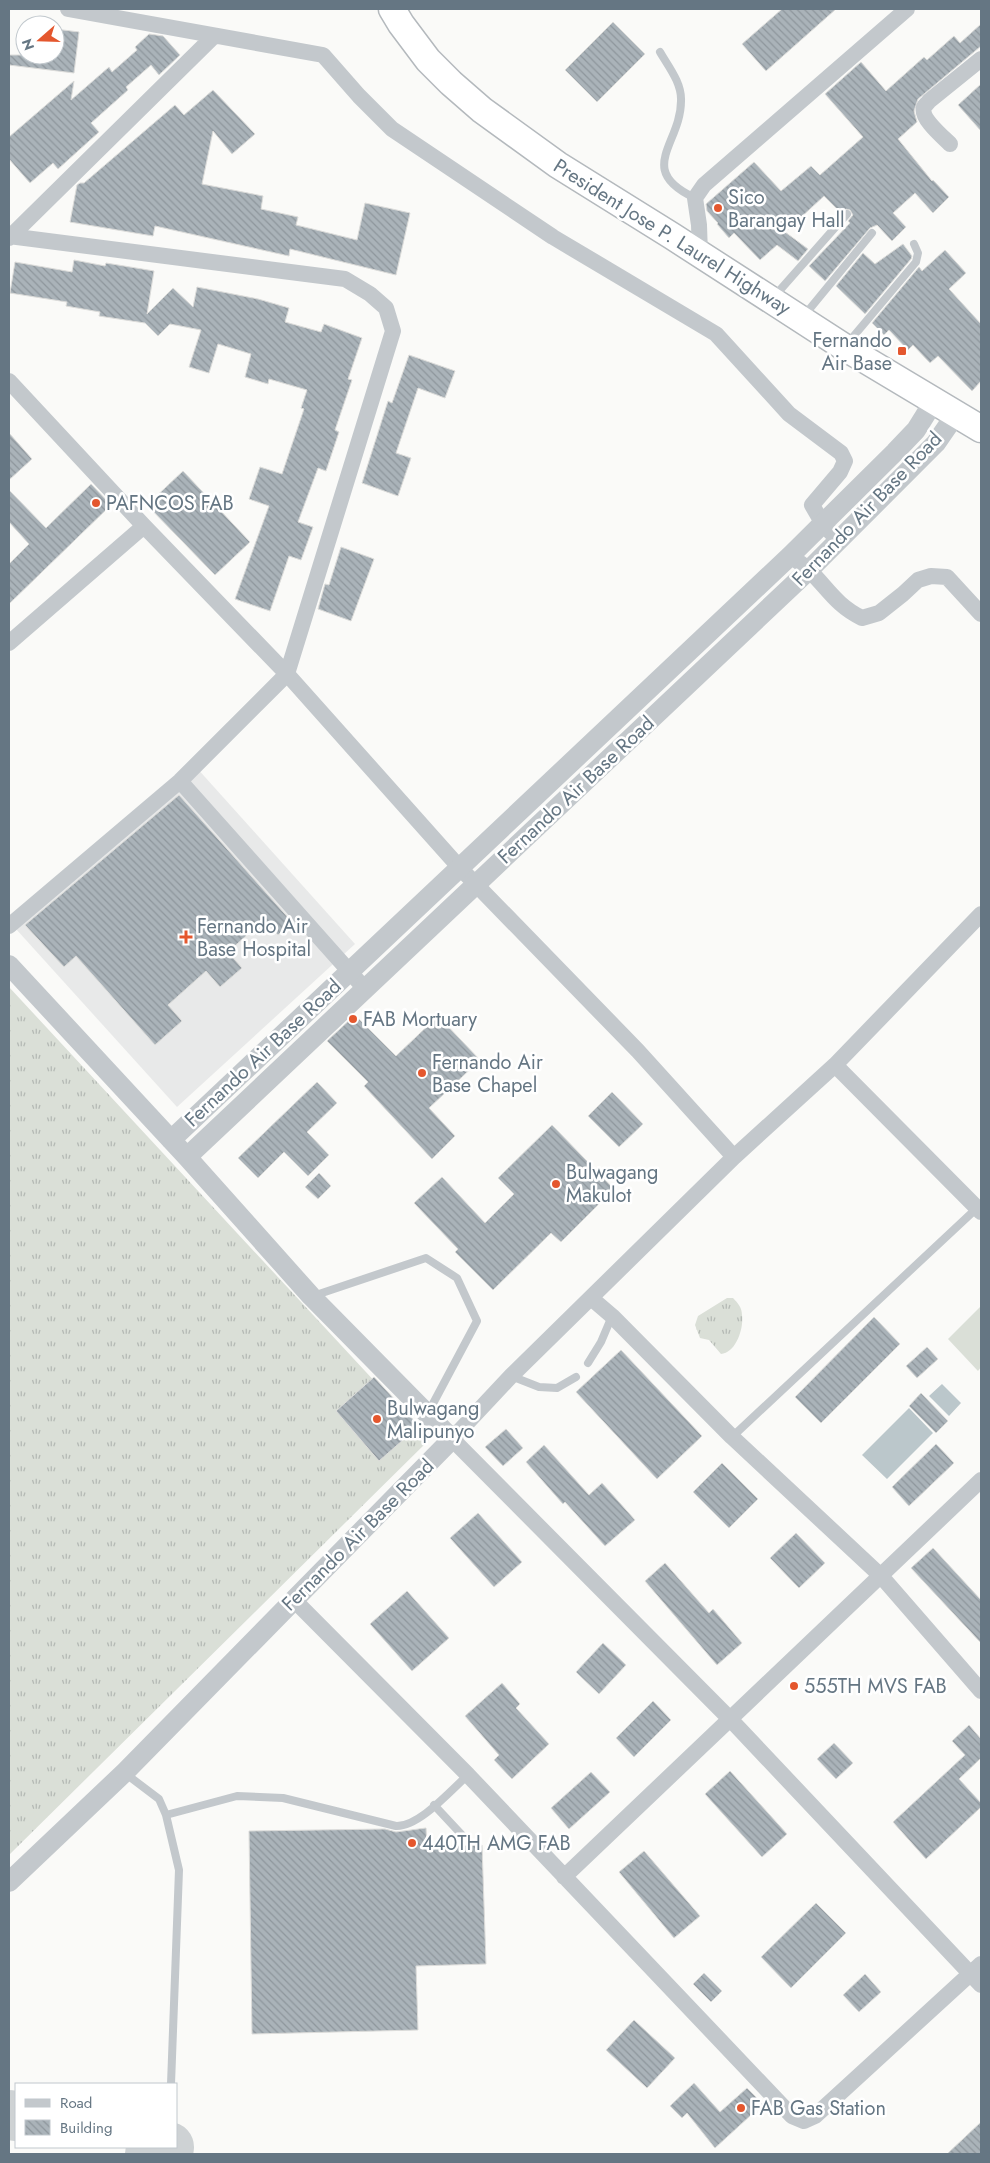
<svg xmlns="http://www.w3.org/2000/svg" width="990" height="2163" font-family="Jost,sans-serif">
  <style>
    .built { fill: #e8e9e9 }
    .grass { fill: url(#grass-tufts) }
    .green { fill: #dadfd7 }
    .water { fill: #bbc7cb }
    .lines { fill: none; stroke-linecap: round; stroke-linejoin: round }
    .taxiway { stroke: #ced2d4; stroke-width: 50 }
    .building { fill: url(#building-back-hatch); stroke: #dcdcda }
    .trunk-casing { stroke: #b4b9bd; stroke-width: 29 }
    .service { stroke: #c3c8cc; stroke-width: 8 }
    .minor { stroke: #c3c8cc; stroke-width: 16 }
    .tertiary { stroke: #c3c8cc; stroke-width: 20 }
    .trunk { stroke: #fff; stroke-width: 26 }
    .poi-dot { fill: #e4572e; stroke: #fff; stroke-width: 2 }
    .labels { text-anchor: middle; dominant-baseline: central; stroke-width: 5; stroke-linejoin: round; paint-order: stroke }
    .poi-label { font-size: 20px; fill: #657683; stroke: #fff; text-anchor: start }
    .street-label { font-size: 20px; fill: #657683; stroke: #fff }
  </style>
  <defs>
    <pattern id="grass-tufts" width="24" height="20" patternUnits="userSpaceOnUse" patternTransform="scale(1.25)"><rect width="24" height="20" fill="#dadfd7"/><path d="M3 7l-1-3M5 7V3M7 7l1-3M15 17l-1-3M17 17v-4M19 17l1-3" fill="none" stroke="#b4b9b4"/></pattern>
    <pattern id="building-back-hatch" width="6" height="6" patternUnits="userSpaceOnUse" patternTransform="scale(1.25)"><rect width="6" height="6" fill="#aab3b9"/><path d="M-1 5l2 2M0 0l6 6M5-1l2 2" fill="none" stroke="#8e969c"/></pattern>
  </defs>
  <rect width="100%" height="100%" fill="#fafaf8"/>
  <path class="built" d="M 196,767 L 355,944 L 177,1107 L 16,929 Z"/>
  <path class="grass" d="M 9,987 L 429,1440 L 9,1855 Z
    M 727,1298 L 733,1298 C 738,1303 742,1308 742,1315 C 744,1328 736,1353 721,1354 L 709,1340 L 700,1338 L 695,1325 L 698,1316 Z"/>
  <path class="green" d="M 981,1306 L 981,1367 L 978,1371 L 948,1339 Z"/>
  <path class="water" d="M 942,1384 L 961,1403 L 949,1416 L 929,1396 Z
    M 909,1408 L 933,1433 L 887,1479 L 862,1455 Z"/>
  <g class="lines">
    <path class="taxiway" d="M 9,2115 L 16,2116
      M 150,2154 L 169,2147 L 168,2154"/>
  </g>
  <path class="building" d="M 782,9 L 836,9 L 766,71 L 742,44 Z
    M 613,22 L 645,54 L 597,102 L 565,70 Z
    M 981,24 L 981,46 L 918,99 L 914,111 L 917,122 L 898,139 L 932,181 L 933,180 L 949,197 L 933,213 L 915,193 L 893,213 L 906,227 L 892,241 L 877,225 L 870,228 L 825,281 L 809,266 L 850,223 L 848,221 L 853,215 L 850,210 L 846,209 L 841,213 L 824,196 L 785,232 L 808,249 L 798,261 L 777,245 L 760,260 L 734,233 L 729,238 L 717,224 L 718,223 L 707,211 L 706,204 L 754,162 L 781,191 L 811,166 L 820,175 L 863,137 L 825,94 L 861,62 L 886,91 L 924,57 L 927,60 L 954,36 L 960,43 Z
    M 55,29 L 79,32 L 74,73 L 9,65 L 9,55 L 55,55 Z
    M 149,34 L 163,36 L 180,55 L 159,75 L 151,65 L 126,87 L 128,90 L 91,123 L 99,132 L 58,169 L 53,163 L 30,183 L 9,159 L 9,137 L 74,81 L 71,100 L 109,67 L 112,72 L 137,50 L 135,47 Z
    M 981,84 L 981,131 L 958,105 Z
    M 213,90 L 255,134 L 232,154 L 213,131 L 202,184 L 263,196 L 261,209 L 298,217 L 296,225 L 357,240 L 365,203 L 410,213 L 396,275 L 290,249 L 289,256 L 155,226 L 153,236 L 70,222 L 77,185 L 80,183 L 84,183 L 175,105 L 184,115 Z
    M 903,244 L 912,256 L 911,259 L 865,314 L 836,286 L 863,253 L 875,264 Z
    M 945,250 L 966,273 L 949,289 L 981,324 L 981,381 L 972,391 L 938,356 L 930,363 L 913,345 L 908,350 L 889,330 L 884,335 L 872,323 L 919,267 L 922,271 Z
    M 74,260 L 105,266 L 106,263 L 154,271 L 147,314 L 173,288 L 193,307 L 197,287 L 258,299 L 289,308 L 285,322 L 321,332 L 324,324 L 362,338 L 348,379 L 352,380 L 335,430 L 339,432 L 326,471 L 318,468 L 298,522 L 313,527 L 301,560 L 289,556 L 270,611 L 235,599 L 269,506 L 249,499 L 260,467 L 282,474 L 304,409 L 301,408 L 307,390 L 269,379 L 268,384 L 245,377 L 251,354 L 218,344 L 209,373 L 189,367 L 201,330 L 170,324 L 158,336 L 145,323 L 99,316 L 100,312 L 66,306 L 67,302 L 10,293 L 15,262 L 72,272 Z
    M 409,355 L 455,371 L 445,398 L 418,388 L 396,453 L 411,458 L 398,496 L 362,483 L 388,401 L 392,403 Z
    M 9,433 L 32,459 L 9,480 Z
    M 183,471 L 250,542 L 215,575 L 147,505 Z
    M 91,484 L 111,505 L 9,604 L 9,564 L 29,544 L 9,522 L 9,490 L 46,528 Z
    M 341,547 L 374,559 L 351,621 L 318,609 L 325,584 L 329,585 Z
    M 179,795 L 292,922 L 278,935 L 264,920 L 228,952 L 242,968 L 220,987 L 206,971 L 168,1005 L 182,1021 L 155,1045 L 76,956 L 64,967 L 25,925 Z
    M 355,1015 L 396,1056 L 438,1016 L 480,1060 L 429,1108 L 455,1136 L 432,1159 L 364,1086 L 368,1082 L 327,1041 Z
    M 317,1082 L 337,1103 L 307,1132 L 329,1155 L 308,1176 L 284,1152 L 258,1178 L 238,1158 Z
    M 612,1092 L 643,1124 L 619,1147 L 588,1116 Z
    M 552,1125 L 614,1189 L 561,1242 L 551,1233 L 493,1290 L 455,1252 L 458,1249 L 414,1203 L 442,1177 L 485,1223 L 514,1194 L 498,1178 Z
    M 319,1173 L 331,1186 L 318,1199 L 305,1187 Z
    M 874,1317 L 900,1344 L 821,1423 L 795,1397 Z
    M 927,1347 L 938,1359 L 917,1378 L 906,1366 Z
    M 621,1350 L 702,1436 L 657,1479 L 576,1392 Z
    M 374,1377 L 419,1426 L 379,1461 L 336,1411 Z
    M 921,1393 L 948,1421 L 936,1433 L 909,1406 Z
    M 506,1429 L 523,1448 L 503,1466 L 485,1447 Z
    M 936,1444 L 954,1463 L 909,1506 L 892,1487 Z
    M 544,1445 L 589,1495 L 602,1483 L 635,1520 L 605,1546 L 565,1502 L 563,1504 L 526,1462 Z
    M 722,1463 L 758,1499 L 729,1528 L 693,1492 Z
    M 478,1513 L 522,1562 L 494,1587 L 450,1538 Z
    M 796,1533 L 825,1563 L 799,1588 L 770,1558 Z
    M 933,1548 L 981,1600 L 981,1643 L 911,1568 Z
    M 665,1563 L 709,1613 L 713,1609 L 742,1643 L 717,1665 L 645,1581 Z
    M 407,1591 L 449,1638 L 412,1671 L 370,1624 Z
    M 603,1643 L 626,1665 L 599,1694 L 576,1672 Z
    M 502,1683 L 520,1704 L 516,1708 L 549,1744 L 512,1779 L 494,1760 L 499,1755 L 465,1716 Z
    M 653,1701 L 671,1720 L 634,1757 L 616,1738 Z
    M 969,1725 L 981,1739 L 981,1758 L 959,1779 L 981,1803 L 981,1807 L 926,1859 L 893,1822 L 965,1755 L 952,1741 Z
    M 834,1743 L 853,1763 L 836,1779 L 817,1759 Z
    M 730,1771 L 787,1834 L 762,1857 L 705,1794 Z
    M 591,1772 L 610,1792 L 569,1829 L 551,1808 Z
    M 426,1828 L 427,1847 L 482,1845 L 486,1964 L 416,1966 L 418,2030 L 252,2034 L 249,1831 L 385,1829 L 396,1832 Z
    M 644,1851 L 700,1916 L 674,1938 L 619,1872 Z
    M 816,1903 L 846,1933 L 791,1988 L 761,1957 Z
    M 704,1973 L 722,1991 L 711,2002 L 693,1984 Z
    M 865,1974 L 881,1992 L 859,2012 L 843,1995 Z
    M 634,2020 L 675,2058 L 647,2088 L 606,2050 Z
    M 694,2083 L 720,2112 L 747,2088 L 763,2104 L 715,2148 L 687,2113 L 682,2118 L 670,2106 Z
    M 981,2122 L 981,2154 L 947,2154 Z"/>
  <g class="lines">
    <g class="trunk-casing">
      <path id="trunk" d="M 392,9 L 401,24 L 428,60 L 451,83 L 482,110 L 558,165 L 672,236 L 844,347 L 981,429"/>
    </g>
    <path class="service" d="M 660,52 C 668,66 682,83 681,101 C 681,144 635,170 695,198
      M 773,295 L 780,290 L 847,214
      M 803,317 L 872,233
      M 847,344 L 916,262 L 918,253 L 914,244
      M 313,1296 L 426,1258 L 457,1278 L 477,1321 L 428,1413
      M 588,1363 L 601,1342 L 612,1316
      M 511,1376 L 539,1387 L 557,1388 L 576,1377
      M 732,1437 L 977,1208
      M 126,1774 L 159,1799 L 166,1815 L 179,1870 L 171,2084
      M 434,1805 L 462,1835
      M 166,1815 L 237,1796 L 283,1798 L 396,1826 C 419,1827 450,1791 468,1775"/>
    <path class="minor" d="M 68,9 L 323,55 L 359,96 L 392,129 L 553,237 L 716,334 L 789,414 L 841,453 L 845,461 L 840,472 L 812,505 L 823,524 L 838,540
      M 950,144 C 943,137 920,118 924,107 C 925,105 928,103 929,101 L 981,59
      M 9,236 L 345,279 L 370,294 L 386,308 L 393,331 L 287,674 L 180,781 L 9,926
      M 9,238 L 214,36
      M 700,255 L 699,225 L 695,198 L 704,185 L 907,9
      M 9,381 L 144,526 L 287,674 L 460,868 L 638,1051 L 734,1157
      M 790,556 C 797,561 804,565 810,571 C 828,589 837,606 862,618 L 879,613 L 903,594 L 918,580 L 931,576 L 947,577 L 981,614
      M 9,643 L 144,526
      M 180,781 L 366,990
      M 981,914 L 835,1065 L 734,1157 L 511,1376 L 452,1439 L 731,1720 L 981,1985
      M 835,1065 L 981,1212
      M 591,1298 L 612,1316 L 732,1437 L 881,1576 L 981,1691
      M 294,1600 L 468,1775 L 792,2116 L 804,2121 L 815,2116 L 981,1964
      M 564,1877 L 981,1480"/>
    <path class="tertiary" d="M 9,965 L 187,1157 L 311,1296 L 452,1439 L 125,1772 L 9,1882
      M 171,1140 L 790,556 L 895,452 L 916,430 L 934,401
      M 187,1157 L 809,570 L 936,443 L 956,414"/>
    <use href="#trunk" class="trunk"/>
  </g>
  <g class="poi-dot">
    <circle cx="718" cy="208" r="5"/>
    <rect x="897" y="346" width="10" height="10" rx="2.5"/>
    <circle cx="96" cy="503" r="5"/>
    <path d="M183.5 929.5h5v5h5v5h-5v5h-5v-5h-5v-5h5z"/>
    <circle cx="353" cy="1019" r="5"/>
    <circle cx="422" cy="1073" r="5"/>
    <circle cx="556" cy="1184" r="5"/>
    <circle cx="377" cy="1419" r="5"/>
    <circle cx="794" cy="1686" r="5"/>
    <circle cx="412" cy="1843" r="5"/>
    <circle cx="741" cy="2108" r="5"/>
  </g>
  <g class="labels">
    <g class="poi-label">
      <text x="728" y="197">Sico<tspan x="728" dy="23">Barangay Hall</tspan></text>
      <text x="892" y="340" text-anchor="end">Fernando<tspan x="892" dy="23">Air Base</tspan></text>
      <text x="106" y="503">PAFNCOS FAB</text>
      <text x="197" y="926">Fernando Air<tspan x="197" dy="23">Base Hospital</tspan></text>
      <text x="363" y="1019">FAB Mortuary</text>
      <text x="432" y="1062">Fernando Air<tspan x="432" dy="23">Base Chapel</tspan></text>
      <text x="566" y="1172">Bulwagang<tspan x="566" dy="23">Makulot</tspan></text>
      <text x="387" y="1408">Bulwagang<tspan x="387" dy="23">Malipunyo</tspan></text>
      <text x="804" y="1686">555TH MVS FAB</text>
      <text x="422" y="1843">440TH AMG FAB</text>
      <text x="751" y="2108">FAB Gas Station</text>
    </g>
    <g class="street-label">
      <text transform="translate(672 237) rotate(32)">President Jose P. Laurel Highway</text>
      <text transform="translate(867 509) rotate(-46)">Fernando Air Base Road</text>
      <text transform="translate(576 790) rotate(-43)">Fernando Air Base Road</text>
      <text transform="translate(263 1053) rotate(-43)">Fernando Air Base Road</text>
      <text transform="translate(358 1535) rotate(-45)">Fernando Air Base Road</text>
    </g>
  </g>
  <rect width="990" height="2163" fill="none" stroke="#657683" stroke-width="20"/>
  <rect x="15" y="2083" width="162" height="65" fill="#ffffff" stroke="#c1c8cd"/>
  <rect x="25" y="2099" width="25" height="8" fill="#c3c8cc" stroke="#c1c8cd"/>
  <text x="60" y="2108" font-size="15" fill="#657683">Road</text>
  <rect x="25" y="2120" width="25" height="15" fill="url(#building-back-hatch)" stroke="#c1c8cd"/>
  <text x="60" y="2133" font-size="15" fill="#657683">Building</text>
  <g transform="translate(40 40) rotate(250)"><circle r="24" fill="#ffffff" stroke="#c1c8cd"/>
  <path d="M0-4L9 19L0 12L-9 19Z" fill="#e4572e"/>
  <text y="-8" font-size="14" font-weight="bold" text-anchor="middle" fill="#657683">N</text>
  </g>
</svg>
